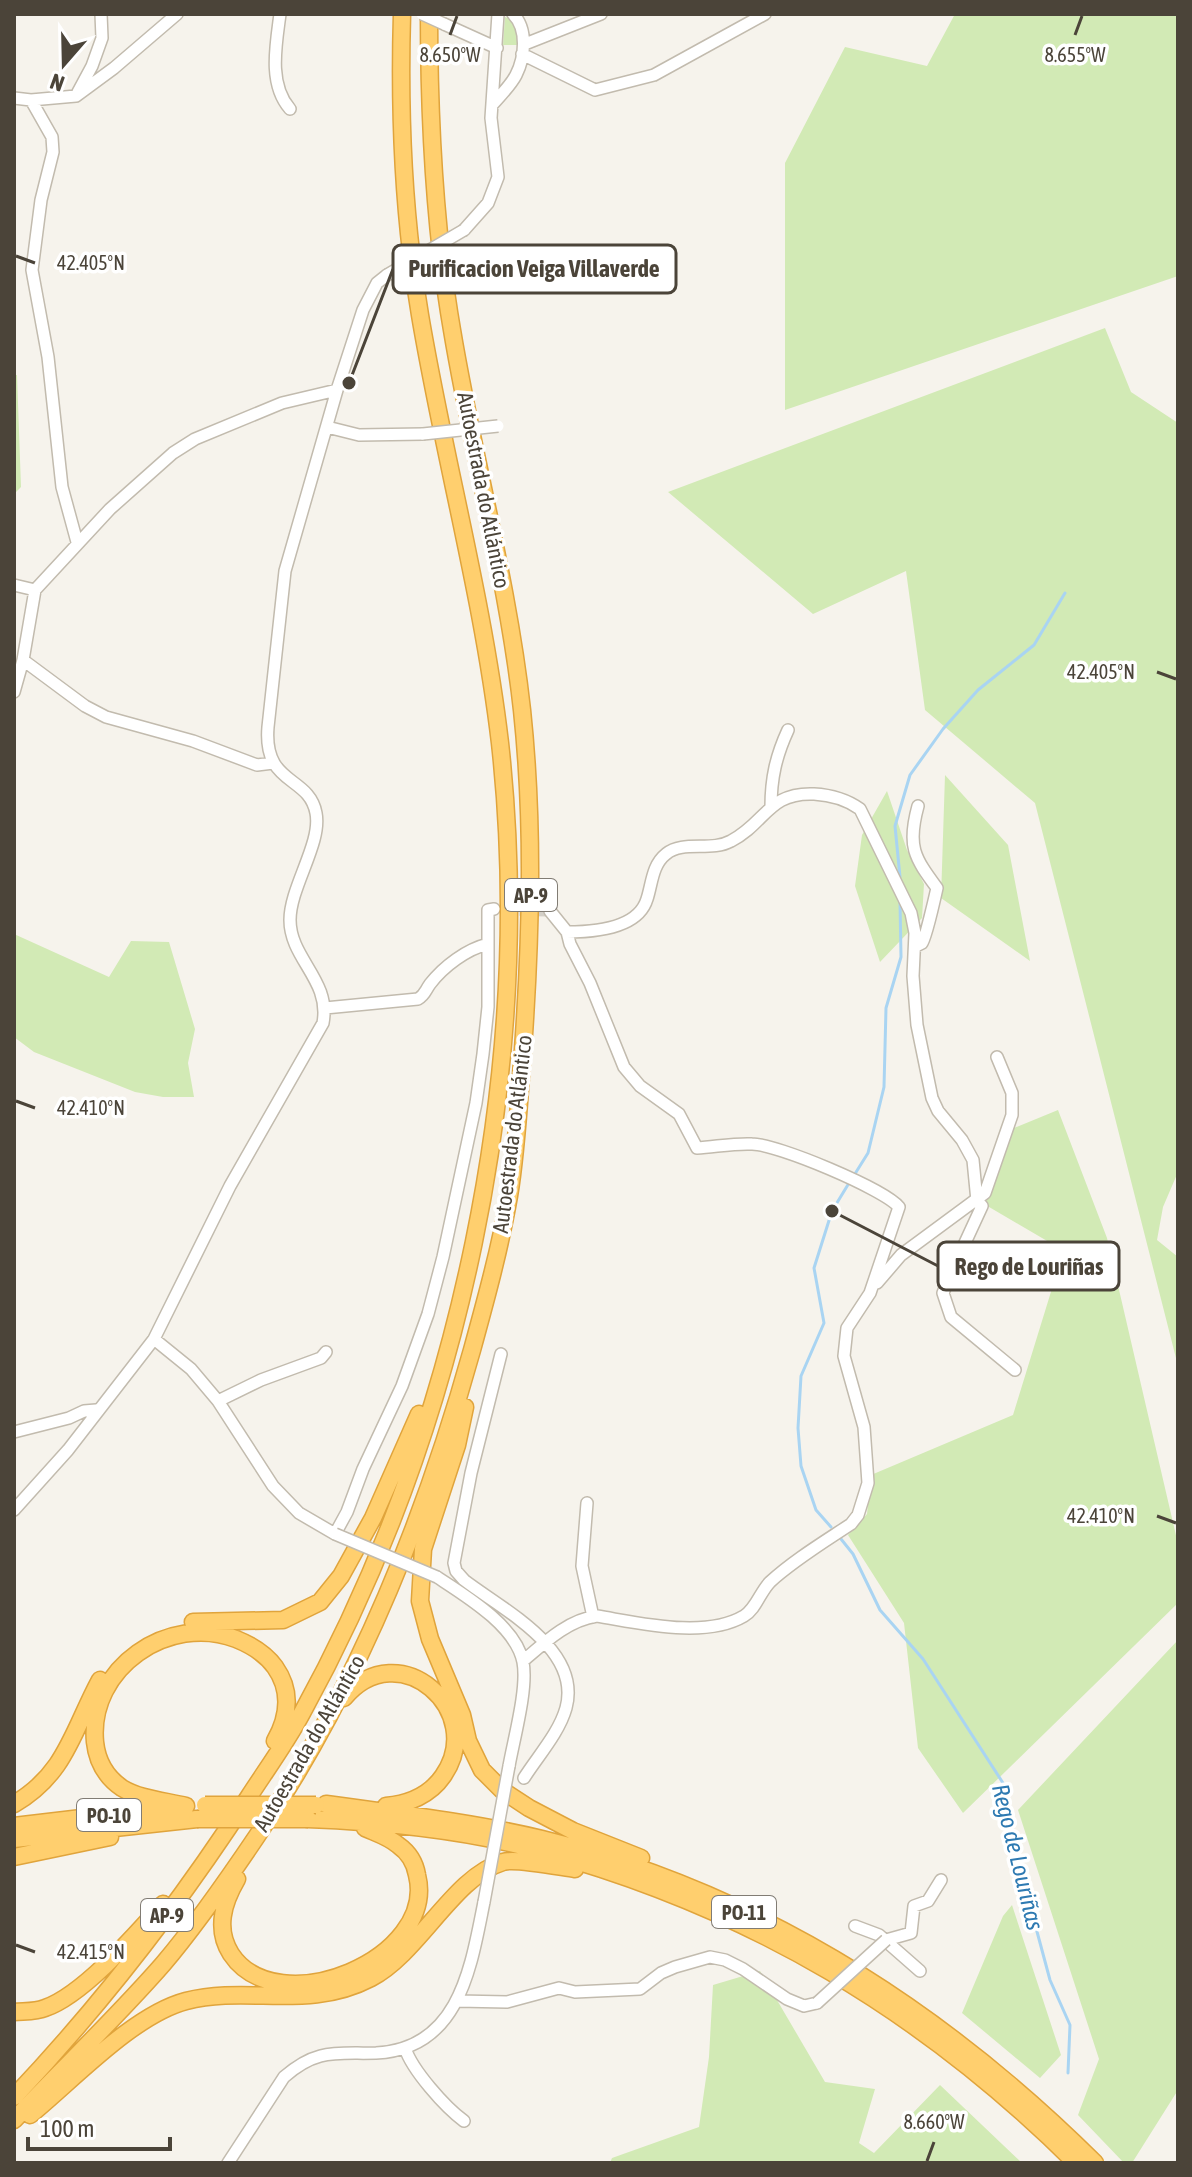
<svg xmlns="http://www.w3.org/2000/svg" width="1192" height="2177" font-family="'Asap Condensed',sans-serif">
  <style>
    .green { fill: #d2eab5 }
    .lines { fill: none; stroke-linecap: round; stroke-linejoin: round }
    .stream { stroke: #a9d4f2; stroke-width: 3 }
    .minor-tunnel { stroke: #d4d0c8; stroke-width: 11; stroke-dasharray: 11 5.5; stroke-linecap: butt }
    .minor-casing { stroke: #c2bbae; stroke-width: 14 }
    .highway-casing { stroke: #e0a43c; stroke-width: 19 }
    .minor { stroke: #fff; stroke-width: 11 }
    .highway { stroke: #ffcf6e; stroke-width: 16 }
    .minor-bridge-casing { stroke: #c2bbae; stroke-width: 14; stroke-linecap: butt }
    .highway-bridge-casing { stroke: #e0a43c; stroke-width: 19; stroke-linecap: butt }
    .minor-bridge { stroke: #fff; stroke-width: 11 }
    .highway-bridge { stroke: #ffcf6e; stroke-width: 16 }
    .ticks { fill: none; stroke: #4b4439; stroke-width: 3 }
    .labels { text-anchor: middle; dominant-baseline: central; stroke-width: 7; stroke-linejoin: round; paint-order: stroke }
    .shield { fill: #fff; stroke: #817c74; stroke-width: 2 }
    .shield-label { font-size: 20px; font-weight: bold; fill: #4b4439 }
    .street-label { font-size: 22px; fill: #4b4439; stroke: #fff }
    .water-label { font-size: 24px; font-style: italic; fill: #2e7ab2; stroke: #fff }
    .ticks-label { font-size: 20px; text-anchor: middle; fill: #4b4439; stroke: #fff; stroke-width: 7; stroke-linejoin: round; paint-order: stroke }
    .leader { fill: none; stroke: #4b4439; stroke-width: 3 }
    .callout-dot { fill: #4b4439; stroke: #fff; stroke-width: 3 }
    .callout { fill: #fff; stroke: #4b4439; stroke-width: 3 }
    .callout-label { font-size: 24px; text-anchor: middle; font-weight: bold; fill: #4b4439 }
  </style>
  <rect width="100%" height="100%" fill="#f6f3ec"/>
  <path class="green" d="M 955,14 L 1178,14 L 1178,276 L 785,410 L 785,163 L 845,47 L 927,66 Z
    M 505,17 L 514,21 L 519,45 L 503,45 Z
    M 1105,328 L 1131,392 L 1178,423 L 1178,1172 L 1163,1207 L 1157,1240 L 1178,1257 L 1178,1366 L 1035,803 L 925,710 L 906,571 L 813,614 L 668,492 Z
    M 14,375 L 17,375 L 21,487 L 14,494 Z
    M 945,775 L 1008,845 L 1030,961 L 941,898 Z
    M 887,791 L 907,850 L 924,884 L 922,918 L 880,962 L 855,886 L 862,835 Z
    M 14,934 L 109,977 L 131,941 L 169,942 L 195,1029 L 188,1063 L 194,1097 L 163,1097 L 135,1092 L 34,1052 L 14,1037 Z
    M 1058,1110 L 1107,1238 L 1178,1544 L 1178,1603 L 963,1813 L 918,1748 L 904,1623 L 848,1535 L 867,1514 L 871,1475 L 1013,1415 L 1054,1282 L 1054,1245 L 984,1204 L 1014,1128 Z
    M 1178,1640 L 1178,2090 L 1132,2163 L 1124,2163 L 1078,2115 L 1099,2059 L 1018,1810 Z
    M 1012,1905 L 1061,2055 L 1040,2078 L 962,2013 L 1003,1916 Z
    M 760,1971 L 825,2082 L 875,2089 L 859,2143 L 874,2153 L 940,2085 L 1022,2163 L 610,2163 L 612,2158 L 699,2127 L 709,2057 L 713,1985 Z"/>
  <g class="lines">
    <path class="stream" d="M 900,877 L 895,826 L 910,775 L 943,729 L 978,690 L 1034,645 L 1065,593
      M 853,1177 L 868,1153 L 884,1087 L 886,1008 L 901,957 L 900,901
      M 831,1527 L 816,1510 L 801,1466 L 798,1428 L 801,1376 L 824,1323 L 814,1268 L 832,1211 L 849,1183
      M 841,1539 L 853,1554 L 880,1610 L 923,1659 L 1003,1783 L 1018,1861 L 1050,1980 L 1070,2025 L 1068,2073"/>
    <path class="minor-tunnel" d="M 503,910 L 550,911"/>
    <g class="minor-casing">
      <path id="minor" d="M 280,14 C 276,45 268,84 290,109
        M 444,24 L 497,48
        M 525,44 L 601,14
        M 522,54 L 595,90 L 654,75 L 765,14
        M 78,92 L 92,66 L 102,38 L 101,14
        M 14,98 L 31,100 L 76,96 L 114,68 L 177,14
        M 31,100 L 52,137 L 53,152 L 41,200 L 32,270 L 48,357 L 62,487 L 77,542
        M 492,105 C 500,96 511,85 516,75 C 525,57 528,29 513,14
        M 464,230 L 488,203 L 498,177 L 491,118 L 498,14
        M 327,427 L 359,435 L 423,434
        M 14,585 L 35,590
        M 23,660 L 85,706 L 106,717 L 193,741 L 257,765 L 273,763
        M 14,692 L 23,660 L 35,590 L 110,509 L 173,453 L 195,439 L 282,403 L 337,390
        M 771,807 C 771,778 776,756 788,730
        M 550,911 L 567,932 C 592,932 638,929 647,899 C 652,884 652,865 666,854 C 683,840 711,852 731,841 C 766,823 768,792 814,794 C 832,795 846,799 860,809 L 911,913 L 915,933 L 913,976 L 917,1025 L 932,1098 L 938,1111 L 962,1140 L 973,1160 L 977,1201 L 982,1206 L 964,1245 L 960,1266 L 986,1280
        M 916,946 C 918,945 920,944 922,943 C 925,940 935,897 937,888 C 914,857 907,846 918,806
        M 325,1008 L 418,999 C 425,995 425,991 430,984 C 444,966 467,949 488,944
        M 959,1252 L 943,1293 L 951,1317 L 1015,1370
        M 877,1283 L 901,1255 L 985,1193 L 1012,1115 L 1012,1093 L 997,1057
        M 154,1339 L 191,1369 L 218,1401 L 273,1486 L 299,1513 L 335,1534 L 347,1512 L 363,1469 L 402,1386 L 428,1314 L 443,1257 L 476,1103 L 483,1054 L 488,1007 L 488,910 L 494,909
        M 501,1354 L 471,1473 L 454,1563 L 456,1571 L 464,1580 C 503,1610 582,1649 566,1708 C 559,1733 538,1756 524,1778
        M 218,1401 L 261,1380 L 321,1358 L 326,1352
        M 14,1432 L 69,1418 L 84,1411 L 96,1410
        M 587,1503 L 582,1566 L 593,1617
        M 14,1510 L 68,1450 L 154,1339 L 230,1186 L 323,1023 C 331,980 290,959 290,920 C 290,887 322,843 316,813 C 309,775 263,786 268,727 L 285,571 L 337,390 L 363,310 L 377,283 L 387,275
        M 437,1577 C 466,1596 516,1626 523,1662 C 528,1688 514,1738 509,1766
        M 523,1661 C 545,1642 568,1620 597,1616 C 640,1623 705,1639 744,1616 C 756,1609 760,1592 770,1582 C 794,1560 824,1542 851,1524 L 858,1515 L 868,1483 L 864,1427 L 844,1356 L 847,1328 L 870,1293 L 899,1207 C 884,1189 777,1144 752,1144 C 734,1143 715,1147 697,1148 L 679,1114 L 640,1086 L 624,1067 L 590,983 L 570,944 L 567,932
        M 855,1926 L 879,1935 L 920,1971
        M 886,1940 L 911,1933 L 914,1906 L 928,1901 L 941,1880
        M 458,2001 L 507,2002 L 559,1988 L 575,1992 L 640,1989 L 661,1973 L 675,1967 L 710,1957 L 725,1960 L 743,1969 L 787,1999 L 804,2006 L 817,2003
        M 405,2048 C 412,2070 445,2107 464,2121
        M 228,2163 L 284,2077 C 317,2048 336,2054 376,2053 C 460,2049 471,1966 484,1902"/>
    </g>
    <g class="highway-casing">
      <path id="highway" d="M 465,1407 L 457,1445 L 423,1549 L 420,1601 L 430,1639 L 462,1715 L 468,1741 L 482,1770 L 503,1791 L 529,1808 L 573,1831 L 641,1858
        M 193,1622 L 283,1620 L 320,1602 L 341,1576 L 373,1518 L 419,1414
        M 344,1698 C 399,1632 488,1712 443,1776 C 430,1795 408,1804 386,1806
        M 14,1804 C 66,1774 73,1730 100,1680
        M 326,1804 C 398,1814 471,1822 542,1839 C 756,1892 940,2009 1095,2163
        M 186,1806 C 166,1801 140,1799 122,1788 C 106,1777 97,1761 95,1742 C 88,1668 169,1613 236,1639 C 251,1645 265,1653 275,1667 C 292,1691 289,1716 275,1741
        M 308,1819 C 385,1822 467,1830 542,1851 C 750,1908 923,2011 1076,2163
        M 14,1826 L 175,1807
        M 14,1839 L 197,1819
        M 14,1857 L 110,1837
        M 237,1879 C 223,1903 215,1929 231,1954 C 278,2025 438,1958 417,1875 C 415,1863 408,1852 398,1845 C 389,1837 376,1833 365,1828
        M 14,2012 C 24,2011 36,2012 45,2008 C 83,1995 136,1934 163,1904
        M 14,2097 C 101,2005 179,1904 248,1798 C 266,1770 286,1743 302,1713 C 460,1426 536,1069 500,743 C 483,598 444,458 420,315 C 403,215 399,115 402,14
        M 30,2115 C 73,2080 133,2015 186,2001 C 249,1985 308,2011 371,1978 C 420,1952 453,1877 503,1862 C 514,1858 560,1867 575,1869
        M 14,2120 C 63,2068 116,2018 163,1964 C 197,1924 228,1879 257,1836 C 357,1688 424,1522 472,1350 C 486,1299 500,1248 509,1196 C 517,1148 519,1098 523,1049 C 531,936 534,823 522,710 C 508,582 473,457 452,330 C 434,226 429,120 429,14"/>
    </g>
    <use href="#minor" class="minor"/>
    <use href="#highway" class="highway"/>
    <g class="minor-bridge-casing">
      <path id="minor-bridge" d="M 422,14 L 444,24
        M 387,275 L 464,230
        M 423,434 L 498,426
        M 335,1534 L 437,1577
        M 484,1902 L 509,1766
        M 817,2003 L 886,1940"/>
    </g>
    <g class="highway-bridge-casing">
      <path id="highway-bridge" d="M 205,1805 L 316,1805
        M 197,1819 L 308,1819"/>
    </g>
    <use href="#minor-bridge" class="minor-bridge"/>
    <use href="#highway-bridge" class="highway-bridge"/>
  </g>
  <path class="ticks" d="M 450,35 L 457,16M 1075,35 L 1082,16M 16,256 L 35,263M 1157,672 L 1176,679M 16,1101 L 35,1108M 1157,1516 L 1176,1523M 16,1945 L 35,1952M 927,2161 L 934,2142"/>
  <g class="labels">
    <g class="shield">
      <rect x="505" y="879" width="52" height="32" rx="6"/>
      <rect x="77" y="1799" width="64" height="32" rx="6"/>
      <rect x="712" y="1896" width="64" height="32" rx="6"/>
      <rect x="141" y="1899" width="52" height="32" rx="6"/>
    </g>
    <g class="shield-label">
      <text x="531" y="895">AP-9</text>
      <text x="109" y="1815">PO-10</text>
      <text x="744" y="1912">PO-11</text>
      <text x="167" y="1915">AP-9</text>
    </g>
    <g class="street-label">
      <text transform="translate(484 490) rotate(79)">Autoestrada do Atlántico</text>
      <text transform="translate(512 1134) rotate(-83)">Autoestrada do Atlántico</text>
      <text transform="translate(309 1743) rotate(-60)">Autoestrada do Atlántico</text>
    </g>
    <g class="water-label">
      <text transform="translate(1018 1857) rotate(76)">Rego de Louriñas</text>
    </g>
  </g>
  <g class="ticks-label">
    <text x="1075" y="62">8.655°W</text>
    <text x="450" y="62">8.650°W</text>
    <text x="91" y="270">42.405°N</text>
    <text x="1101" y="679">42.405°N</text>
    <text x="91" y="1115">42.410°N</text>
    <text x="1101" y="1523">42.410°N</text>
    <text x="91" y="1959">42.415°N</text>
    <text x="934" y="2129">8.660°W</text>
  </g>
  <path class="leader" d="M349 383L393 269M832 1211L938 1266"/>
  <g class="callout-dot">
    <circle cx="349" cy="383" r="8"/>
    <circle cx="832" cy="1211" r="8"/>
  </g>
  <g class="callout">
    <rect x="393" y="245" width="283" height="48" rx="8"/>
    <rect x="938" y="1242" width="181" height="48" rx="8"/>
  </g>
  <g class="callout-label">
    <text x="534" y="277">Purificacion Veiga Villaverde</text>
    <text x="1029" y="1275">Rego de Louriñas</text>
  </g>
  <rect width="1192" height="2177" fill="none" stroke="#4b4439" stroke-width="32"/>
  <g transform="translate(64 64) rotate(200)" stroke="#ffffff" stroke-width="6" paint-order="stroke">
  <path d="M0-6L14 30L0 20L-14 30Z" fill="#4b4439"/>
  <text y="-12" font-size="22" font-weight="bold" text-anchor="middle" fill="#4b4439">N</text>
  </g>
  <path d="M28 2137v12h142v-12" fill="none" stroke="#4b4439" stroke-width="4"/>
  <text x="40" y="2137" font-size="24" fill="#4b4439" stroke="#ffffff" stroke-width="6" paint-order="stroke">100 m</text>
</svg>
